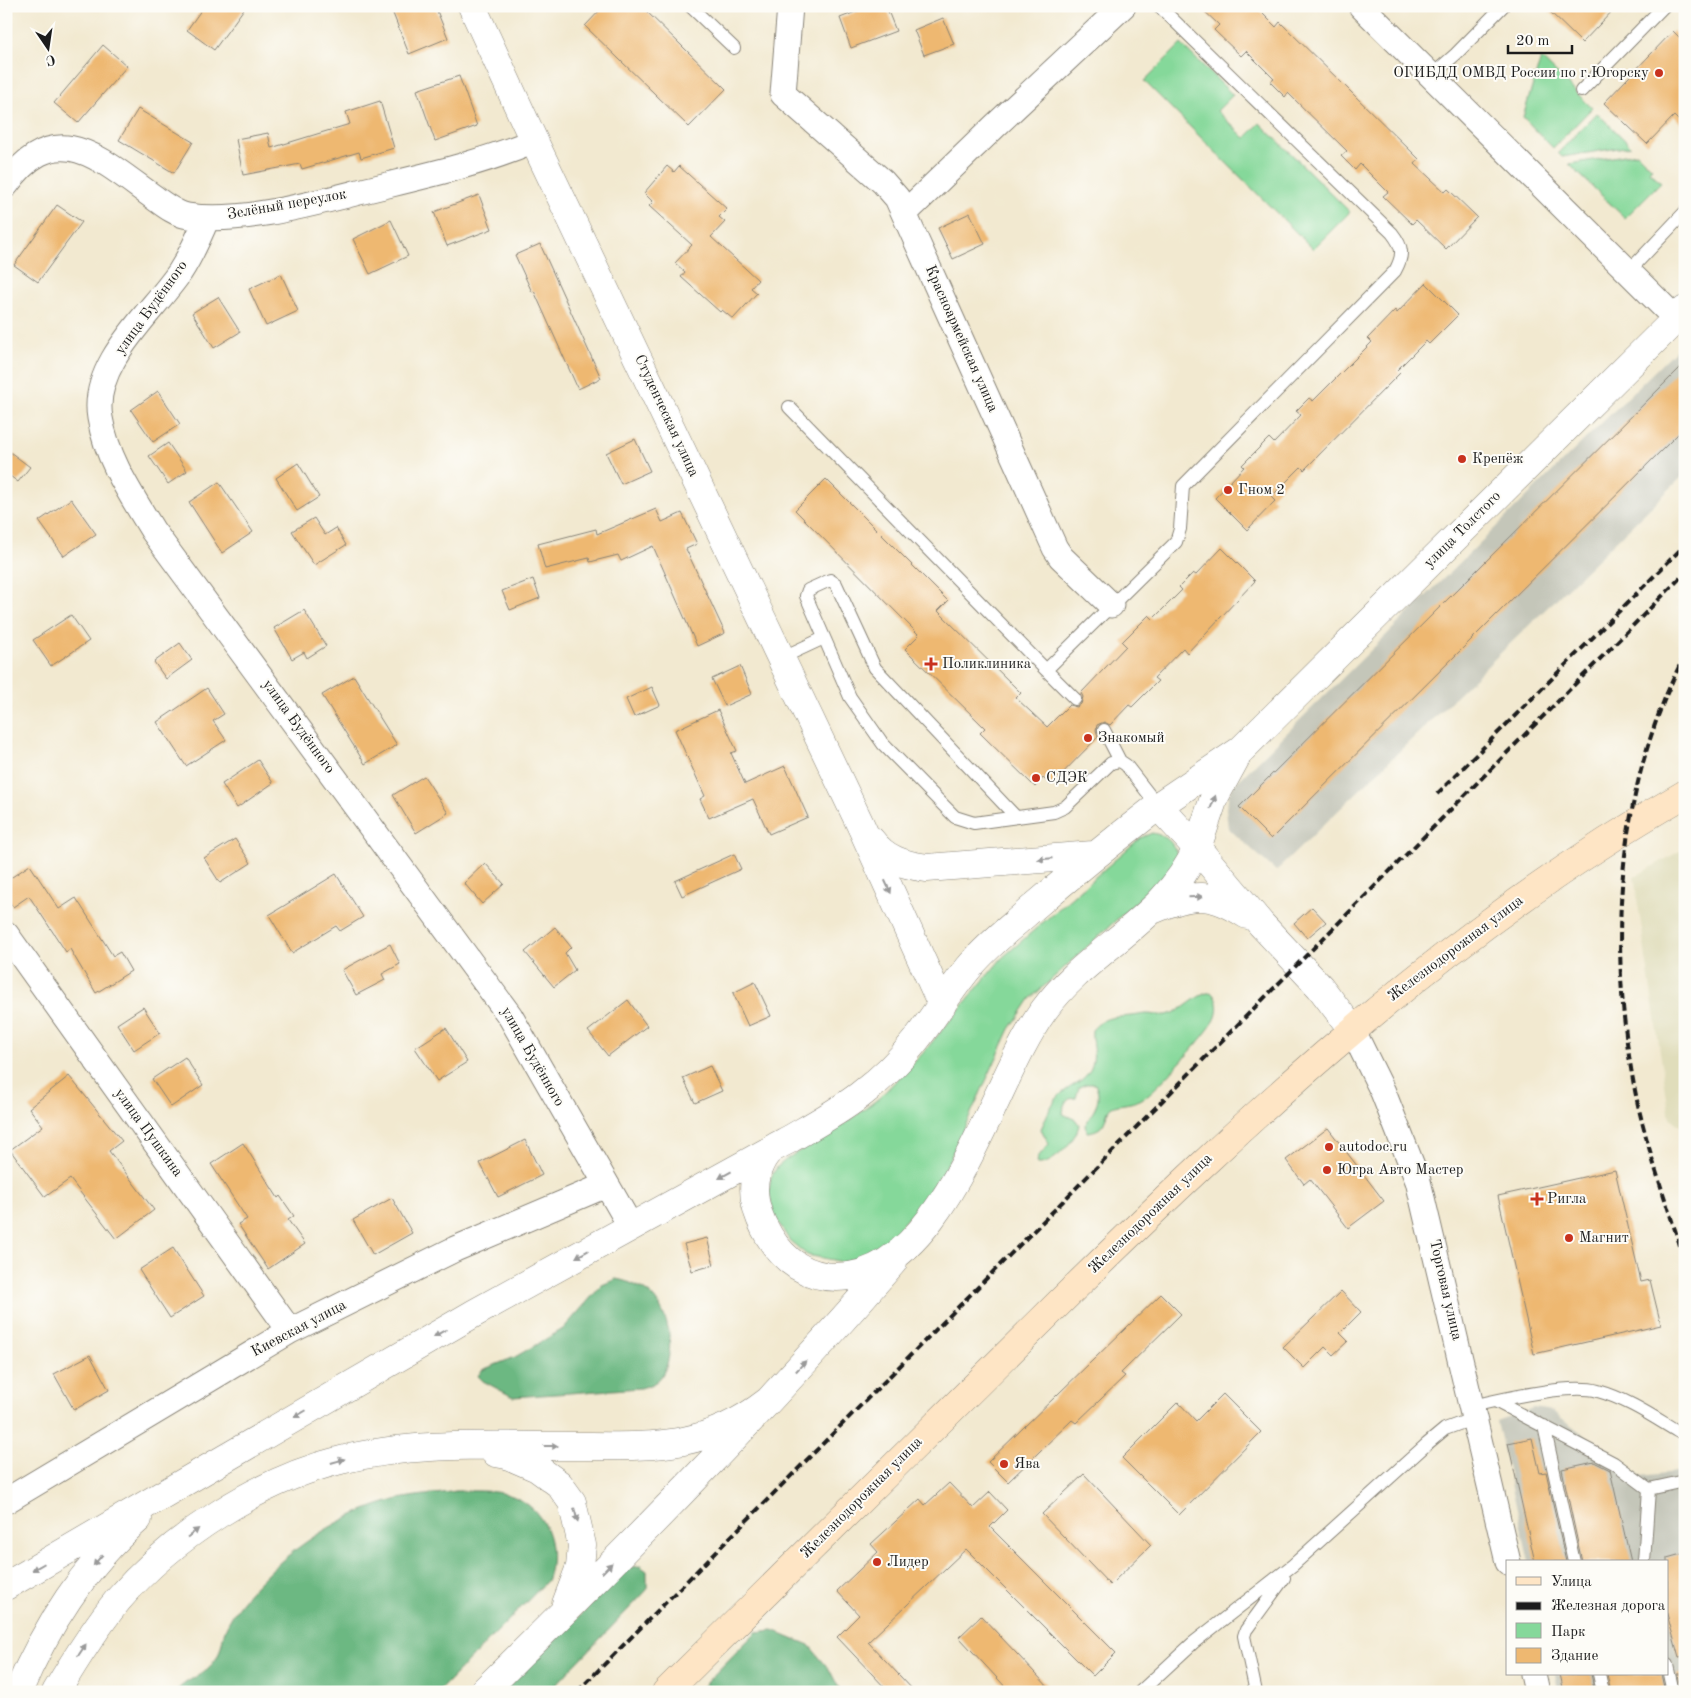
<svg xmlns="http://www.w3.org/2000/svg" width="1691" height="1698" font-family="'Old Standard TT',serif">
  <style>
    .built { fill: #e0ddbb }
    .industrial { fill: #c4c6b9 }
    .green { fill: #85d89a; stroke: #507a5b }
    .forest { fill: #6cb882; stroke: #446a4f }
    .building { fill: #eeb871 }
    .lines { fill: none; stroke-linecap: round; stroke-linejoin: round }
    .service-casing { stroke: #878276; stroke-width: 14 }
    .minor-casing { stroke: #878276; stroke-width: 27 }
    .tertiary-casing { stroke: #878276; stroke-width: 29 }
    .secondary-casing { stroke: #878276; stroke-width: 29 }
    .service { stroke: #fff; stroke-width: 12 }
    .minor { stroke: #fff; stroke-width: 25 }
    .tertiary { stroke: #fff; stroke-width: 28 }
    .secondary { stroke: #fee5c5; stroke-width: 28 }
    .rail { stroke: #1c1c1c; stroke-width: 4; stroke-dasharray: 8 4; stroke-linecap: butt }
    .oneway { fill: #999 }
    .poi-dot { fill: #c8321e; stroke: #fdfcf7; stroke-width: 2 }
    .labels { text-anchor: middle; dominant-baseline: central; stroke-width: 4; stroke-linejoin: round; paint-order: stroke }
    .poi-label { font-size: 15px; fill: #1c1c1c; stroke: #fdfcf7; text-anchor: start }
    .street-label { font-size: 15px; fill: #1c1c1c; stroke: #fdfcf7 }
  </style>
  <rect width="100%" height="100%" fill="#fdfcf7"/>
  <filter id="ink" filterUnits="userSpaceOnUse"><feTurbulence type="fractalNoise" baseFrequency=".02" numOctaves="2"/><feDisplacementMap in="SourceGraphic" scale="10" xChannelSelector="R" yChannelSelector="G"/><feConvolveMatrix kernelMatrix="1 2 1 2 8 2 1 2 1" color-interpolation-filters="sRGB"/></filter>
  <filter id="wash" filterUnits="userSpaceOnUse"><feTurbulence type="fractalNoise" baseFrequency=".0096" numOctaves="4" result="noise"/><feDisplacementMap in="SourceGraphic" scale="20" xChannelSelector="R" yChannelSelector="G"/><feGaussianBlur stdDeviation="1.12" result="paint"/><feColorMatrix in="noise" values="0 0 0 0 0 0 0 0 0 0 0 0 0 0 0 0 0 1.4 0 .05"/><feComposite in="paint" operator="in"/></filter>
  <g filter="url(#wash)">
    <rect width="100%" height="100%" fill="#f2e9d0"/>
    <path class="built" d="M 1685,848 L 1685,1130 L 1670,1118 L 1634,877 Z"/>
    <path class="industrial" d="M 1685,341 L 1685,474 L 1276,871 L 1228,828 L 1226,808 L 1229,794 L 1235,784 Z
      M 1533,1408 L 1552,1411 L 1640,1476 L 1685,1471 L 1685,1692 L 1558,1692 L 1555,1674 L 1667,1674 L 1667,1562 L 1529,1562 L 1497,1421 Z"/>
    <path class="green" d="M 1181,44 L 1233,95 L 1217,111 L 1245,138 L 1260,123 L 1350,212 L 1313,249 L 1144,81 Z
      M 1541,58 L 1592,108 L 1553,148 L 1523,117 Z
      M 1597,113 L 1631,146 L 1562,157 L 1558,153 Z
      M 1637,153 L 1652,168 L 1649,171 L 1661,182 L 1625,218 L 1569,164 Z
      M 1152,833 C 1167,836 1172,841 1178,856 L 1172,869 L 1030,999 L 1010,1029 L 946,1167 L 920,1204 L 881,1248 L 863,1257 L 843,1262 L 807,1255 L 789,1240 L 774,1215 L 769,1191 L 771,1177 L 777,1167 L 788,1158 L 849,1121 L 879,1098 L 923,1053 L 1002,958 L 1140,838 Z
      M 1211,992 C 1218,999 1219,1008 1216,1017 C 1212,1030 1157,1089 1145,1097 C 1134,1105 1120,1103 1112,1107 C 1102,1113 1111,1130 1087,1132 L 1086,1124 C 1094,1109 1103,1101 1095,1084 L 1086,1084 L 1079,1087 L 1076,1098 L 1069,1099 L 1064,1105 L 1063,1114 L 1076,1120 L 1079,1125 C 1076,1140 1053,1166 1037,1164 L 1038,1157 L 1049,1144 L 1041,1129 C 1046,1118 1050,1106 1058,1097 C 1070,1084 1090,1081 1093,1061 C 1095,1051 1091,1040 1092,1030 C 1105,1015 1114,1018 1131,1016 C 1136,1016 1141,1014 1147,1014 C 1153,1014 1160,1016 1167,1015 C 1185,1011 1194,995 1211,992 Z"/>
    <path class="forest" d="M 616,1279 C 628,1281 642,1287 651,1295 C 670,1313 676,1353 662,1375 C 658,1383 648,1386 640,1388 L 513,1397 L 483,1381 L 478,1376 L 482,1370 L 515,1357 L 563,1329 L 602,1285 Z
      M 456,1491 C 473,1491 490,1490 506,1494 C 545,1504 560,1547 547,1581 L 438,1692 L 175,1692 C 187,1678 205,1676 216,1659 C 221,1652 222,1639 225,1630 C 228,1622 235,1611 240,1604 C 277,1557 331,1519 388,1502 C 409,1495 434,1495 456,1491 Z
      M 640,1566 L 647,1571 L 647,1590 L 549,1692 L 503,1692 L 621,1575 L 632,1567 Z
      M 773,1630 L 809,1645 L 829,1669 L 841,1692 L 697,1692 L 756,1632 Z"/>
    <g id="blocks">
      <path class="building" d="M 204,6 L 246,6 L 214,50 L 187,30 Z
        M 390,6 L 435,6 L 448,38 L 409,54 Z
        M 604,6 L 641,6 L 726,89 L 689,127 L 585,26 Z
        M 871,6 L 886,6 L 896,31 L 851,48 L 840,18 Z
        M 1199,6 L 1255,6 L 1276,27 L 1280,22 L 1419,159 L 1415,164 L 1445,192 L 1448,189 L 1477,217 L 1446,249 L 1416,220 L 1412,224 L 1383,196 L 1388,192 L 1360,164 L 1355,170 L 1341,156 L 1347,151 L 1288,93 L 1285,97 L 1270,82 L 1274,79 L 1246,51 L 1241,56 L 1214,30 L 1219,25 Z
        M 1544,6 L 1617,6 L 1582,43 Z
        M 943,18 L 954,44 L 924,55 L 914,30 Z
        M 1673,31 L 1685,43 L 1685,127 L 1674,116 L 1647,144 L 1604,103 Z
        M 103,45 L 127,66 L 78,123 L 54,103 Z
        M 459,76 L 477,126 L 435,141 L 417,90 Z
        M 380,101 L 394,148 L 361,158 L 359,152 L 302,169 L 300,164 L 243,175 L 236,139 L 268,133 L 271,148 L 350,124 L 346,112 Z
        M 138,109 L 193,142 L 174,173 L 119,140 Z
        M 667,166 L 674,172 L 679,166 L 727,209 L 719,217 L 725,222 L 711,237 L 758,280 L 751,288 L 757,293 L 733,319 L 722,310 L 720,312 L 681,277 L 685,272 L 675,263 L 692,245 L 649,206 L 653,202 L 644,193 Z
        M 479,195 L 492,229 L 447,246 L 434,212 Z
        M 57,205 L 82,222 L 38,282 L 14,265 Z
        M 970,213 L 985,244 L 953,259 L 938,228 Z
        M 391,220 L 408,256 L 370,274 L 353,239 Z
        M 540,244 L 601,378 L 578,389 L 534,291 L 532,292 L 515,255 Z
        M 281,274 L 298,311 L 266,326 L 249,289 Z
        M 1426,283 L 1458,315 L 1429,344 L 1426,341 L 1397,370 L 1400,373 L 1304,470 L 1301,467 L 1271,497 L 1275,501 L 1247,530 L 1215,498 L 1244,467 L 1242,465 L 1269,438 L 1274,443 L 1301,415 L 1296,411 L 1309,398 L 1313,401 L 1372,342 L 1368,338 L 1395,310 L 1397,313 Z
        M 218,297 L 240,332 L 214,348 L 192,313 Z
        M 1685,363 L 1685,427 L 1271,839 L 1239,807 Z
        M 158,391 L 180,424 L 153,442 L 131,410 Z
        M 635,439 L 650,471 L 621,484 L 606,453 Z
        M 168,443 L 187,471 L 168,484 L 149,456 Z
        M 6,449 L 30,467 L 18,482 L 6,473 Z
        M 298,463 L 319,497 L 297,511 L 276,478 Z
        M 826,479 L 948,601 L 938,611 L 1021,693 L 1016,698 L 1047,727 L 1069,705 L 1077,707 L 1081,704 L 1083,697 L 1081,693 L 1126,646 L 1122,642 L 1149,615 L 1153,619 L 1182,590 L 1179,587 L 1193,573 L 1196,575 L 1222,548 L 1255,581 L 1187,653 L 1183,648 L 1154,678 L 1158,681 L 1132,707 L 1129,705 L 1110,725 L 1104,722 L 1097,725 L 1096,730 L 1098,737 L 1051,785 L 1043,778 L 1035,787 L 980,733 L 985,728 L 905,649 L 919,635 L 795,510 Z
        M 219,482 L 253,532 L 222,553 L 189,502 Z
        M 71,499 L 96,534 L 64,556 L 39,521 Z
        M 656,509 L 662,522 L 682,513 L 697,544 L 686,549 L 725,633 L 697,646 L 653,546 L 621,561 L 618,555 L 590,562 L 589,558 L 545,569 L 538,544 L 596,529 L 597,534 Z
        M 314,518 L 325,535 L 336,528 L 346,545 L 314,565 L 292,531 Z
        M 533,579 L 540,598 L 510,610 L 502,591 Z
        M 304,610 L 326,646 L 307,658 L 304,652 L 292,659 L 274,628 Z
        M 71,615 L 89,641 L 51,666 L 33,640 Z
        M 180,643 L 192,660 L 166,679 L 154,662 Z
        M 740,666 L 752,694 L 725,706 L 712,679 Z
        M 354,676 L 397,745 L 365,764 L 322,695 Z
        M 652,687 L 660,705 L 634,717 L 626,699 Z
        M 207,688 L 224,714 L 213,721 L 226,740 L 186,766 L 157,722 Z
        M 718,710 L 737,751 L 731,753 L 745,784 L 785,766 L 808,817 L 769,834 L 753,799 L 709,818 L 700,799 L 705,796 L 675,730 Z
        M 258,760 L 273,783 L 237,808 L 222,784 Z
        M 424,776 L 448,813 L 416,833 L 393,795 Z
        M 235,839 L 251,863 L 220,883 L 204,858 Z
        M 734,854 L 741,869 L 682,896 L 675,881 Z
        M 485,863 L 504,884 L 482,904 L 464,883 Z
        M 30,865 L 59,909 L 76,898 L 113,956 L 120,952 L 131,971 L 96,993 L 70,949 L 66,952 L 29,896 L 13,907 L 6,897 L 6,881 Z
        M 336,874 L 363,917 L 340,931 L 336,926 L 292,953 L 269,915 Z
        M 1312,907 L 1326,922 L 1307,938 L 1294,923 Z
        M 555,927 L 571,947 L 565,953 L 575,970 L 554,987 L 525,952 Z
        M 390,944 L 400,964 L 382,974 L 385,980 L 356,995 L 342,970 Z
        M 755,982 L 771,1016 L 748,1026 L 733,993 Z
        M 628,1000 L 647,1026 L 608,1056 L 588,1031 Z
        M 143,1007 L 160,1033 L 134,1050 L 117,1024 Z
        M 446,1028 L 467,1062 L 437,1081 L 415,1048 Z
        M 185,1057 L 203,1085 L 171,1107 L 152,1079 Z
        M 710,1066 L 722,1091 L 695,1103 L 683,1078 Z
        M 69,1076 L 122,1141 L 109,1151 L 154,1210 L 116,1239 L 70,1179 L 45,1197 L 10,1150 L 43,1126 L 29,1108 Z
        M 1328,1128 L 1384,1201 L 1348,1228 L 1310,1179 L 1304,1184 L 1286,1160 Z
        M 525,1140 L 542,1175 L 498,1197 L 480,1163 Z
        M 243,1143 L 278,1198 L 280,1196 L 294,1216 L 288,1220 L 305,1244 L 268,1269 L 238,1224 L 247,1219 L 211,1164 Z
        M 1615,1170 L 1641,1282 L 1650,1280 L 1661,1325 L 1534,1354 L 1498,1196 Z
        M 392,1198 L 412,1233 L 373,1255 L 353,1220 Z
        M 707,1238 L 714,1265 L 692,1271 L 684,1244 Z
        M 173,1248 L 204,1296 L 170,1318 L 139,1270 Z
        M 1341,1291 L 1361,1312 L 1340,1333 L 1348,1341 L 1333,1355 L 1325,1347 L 1304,1368 L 1283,1347 Z
        M 1161,1294 L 1181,1314 L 1121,1373 L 1125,1376 L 1076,1423 L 1072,1420 L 1008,1482 L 988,1462 Z
        M 90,1355 L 109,1390 L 74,1410 L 54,1374 Z
        M 1223,1394 L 1261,1432 L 1179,1515 L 1122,1458 L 1178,1402 L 1196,1421 Z
        M 1532,1438 L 1540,1473 L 1546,1472 L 1566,1562 L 1535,1562 L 1508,1443 Z
        M 1594,1462 L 1610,1470 L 1631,1562 L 1582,1562 L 1562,1469 Z
        M 1084,1474 L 1151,1545 L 1110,1585 L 1042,1514 Z
        M 949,1483 L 973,1508 L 990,1492 L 1007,1510 L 990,1527 L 1116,1653 L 1093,1676 L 966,1549 L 868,1642 L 915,1692 L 889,1692 L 837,1637 L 859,1615 L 837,1591 L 878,1552 L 871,1544 L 920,1499 L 925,1505 Z
        M 1685,1553 L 1685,1657 L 1679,1658 L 1667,1614 L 1667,1558 Z
        M 981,1616 L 1053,1692 L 1010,1692 L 959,1637 Z
        M 1560,1674 L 1591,1674 L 1595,1692 L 1564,1692 Z
        M 1607,1674 L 1661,1674 L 1665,1692 L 1611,1692 Z
        M 1677,1674 L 1685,1674 L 1685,1692 L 1681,1692 Z"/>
    </g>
  </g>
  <g filter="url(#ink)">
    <use href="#blocks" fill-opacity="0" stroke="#878276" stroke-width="1"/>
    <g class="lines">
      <g class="service-casing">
        <path id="service" d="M 690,6 L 734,48
          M 1431,76 L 1456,54 L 1503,6
          M 1581,91 L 1664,6
          M 1629,271 L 1685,212
          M 789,407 L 1046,670 L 1176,542 L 1180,529 L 1183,486 L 1395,271 C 1404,255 1403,247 1392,233 L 1159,6
          M 781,658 L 824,638
          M 1046,670 L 1075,699
          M 1104,730 L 1120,761
          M 1016,817 L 875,668 L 836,584 L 830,580 L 808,590 L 806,596 L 850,697 L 883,744 L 955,817 L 974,823 L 1054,812 L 1065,807 L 1111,763 L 1120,761 L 1126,765 L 1158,806
          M 1495,1401 L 1614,1463 L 1649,1489 L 1685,1481
          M 1472,1406 C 1502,1399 1571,1383 1598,1391 C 1627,1399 1652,1416 1677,1431
          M 1544,1426 L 1574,1562
          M 1644,1562 L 1649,1489
          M 1667,1665 L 1673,1692
          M 1599,1674 L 1603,1692
          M 1140,1692 L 1193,1643 L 1293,1565 L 1427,1444 L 1445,1429 L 1475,1418
          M 1256,1692 L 1244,1636 L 1246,1630 L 1284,1578"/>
      </g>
      <g class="minor-casing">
        <path id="minor" d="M 790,6 L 783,94 L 883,182 L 897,198 L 1055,548 L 1061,557 L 1111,605
          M 1361,6 L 1676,319
          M 6,185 C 56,115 99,158 152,196 C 162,203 175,214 188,216 C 241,224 315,203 367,190 C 424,176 480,164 534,141
          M 905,213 L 995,126 L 1123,6
          M 207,218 C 199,237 191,255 180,272 C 152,313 90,364 100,418 C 107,460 132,496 153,531 L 510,1016 L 631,1227
          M 6,934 L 290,1331
          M 1352,1029 L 1383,1092 L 1418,1181 L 1508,1562
          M 6,1501 L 290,1331 L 455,1249 L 606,1185
          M 1533,1674 L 1537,1692"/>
      </g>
      <g class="tertiary-casing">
        <path id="tertiary" d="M 472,6 L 534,141 L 861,826 L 942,1005
          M 1238,754 L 1214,798 L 1197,848 L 1261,924 L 1320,987 L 1352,1029
          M 1158,806 L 1197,848 C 1167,919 1087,950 1044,1010 C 991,1082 945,1277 837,1277 C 807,1277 784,1261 769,1236 C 757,1216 749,1191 758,1169 C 760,1164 764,1156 768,1152 C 773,1147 783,1143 790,1139 C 814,1125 838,1112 860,1095 C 881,1079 899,1062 915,1041 C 935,1016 951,988 972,964 C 989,944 1010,928 1029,911 C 1071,875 1114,840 1158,806 Z
          M 1158,806 L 1241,750 L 1685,310
          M 871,840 C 885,859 903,865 927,868 L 1093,855
          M 1155,909 C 1193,892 1212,892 1247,915
          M 496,1453 L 507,1455 L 537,1468 L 559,1484 L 572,1502 L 582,1545 L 580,1567 L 566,1604
          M 6,1586 L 473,1314 L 767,1152
          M 18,1692 C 45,1628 85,1565 138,1519
          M 56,1692 C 75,1660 94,1629 118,1600 C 172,1537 259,1480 341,1460 C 415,1441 493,1446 569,1446 C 646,1446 703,1452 767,1402
          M 483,1692 C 624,1553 764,1412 893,1262"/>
      </g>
      <g class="secondary-casing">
        <path id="secondary" d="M 666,1692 C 796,1564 925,1435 1055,1307 C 1249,1116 1447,930 1685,794"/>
      </g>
      <use href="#service" class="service"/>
      <use href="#minor" class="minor"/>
      <use href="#tertiary" class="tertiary"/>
      <use href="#secondary" class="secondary"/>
      <path class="rail" d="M 1685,655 C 1614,791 1606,957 1638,1105 C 1650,1158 1669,1210 1685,1261
        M 1437,794 L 1685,545
        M 577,1692 L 1685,573"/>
    </g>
    <defs><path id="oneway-solid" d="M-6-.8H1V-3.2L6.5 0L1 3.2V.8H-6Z" transform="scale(1.25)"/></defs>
    <g class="oneway">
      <use href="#oneway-solid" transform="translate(1213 802) rotate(-69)"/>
      <use href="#oneway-solid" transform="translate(1045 859) rotate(175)"/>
      <use href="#oneway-solid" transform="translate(888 887) rotate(65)"/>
      <use href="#oneway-solid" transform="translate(1196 897) rotate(-1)"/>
      <use href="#oneway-solid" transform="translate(725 1175) rotate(151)"/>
      <use href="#oneway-solid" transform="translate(582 1254) rotate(151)"/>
      <use href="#oneway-solid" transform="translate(440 1333) rotate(150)"/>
      <use href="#oneway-solid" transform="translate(801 1366) rotate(-47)"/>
      <use href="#oneway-solid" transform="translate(300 1414) rotate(150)"/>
      <use href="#oneway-solid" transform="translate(551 1446)"/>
      <use href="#oneway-solid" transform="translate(338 1461) rotate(-16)"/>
      <use href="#oneway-solid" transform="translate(576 1515) rotate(75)"/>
      <use href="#oneway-solid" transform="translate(193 1533) rotate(-37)"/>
      <use href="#oneway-solid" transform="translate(98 1560) rotate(130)"/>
      <use href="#oneway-solid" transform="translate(38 1567) rotate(150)"/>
      <use href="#oneway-solid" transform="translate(607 1568) rotate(-46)"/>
      <use href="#oneway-solid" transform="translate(82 1650) rotate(-56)"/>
    </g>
  </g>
  <g class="poi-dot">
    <circle cx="1659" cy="73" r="5"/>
    <circle cx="1462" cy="459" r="5"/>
    <circle cx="1228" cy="490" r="5"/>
    <path d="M928.5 656.5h5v5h5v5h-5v5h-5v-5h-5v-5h5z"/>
    <circle cx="1088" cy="738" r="5"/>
    <circle cx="1036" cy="778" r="5"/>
    <circle cx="1329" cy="1147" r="5"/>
    <circle cx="1327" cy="1170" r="5"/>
    <path d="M1534.5 1191.5h5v5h5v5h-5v5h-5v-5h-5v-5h5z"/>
    <circle cx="1569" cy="1238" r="5"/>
    <circle cx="1004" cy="1464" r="5"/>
    <circle cx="877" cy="1562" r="5"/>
  </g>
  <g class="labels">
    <g class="poi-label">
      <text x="1649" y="73" text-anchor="end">ОГИБДД ОМВД России по г.Югорску</text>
      <text x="1472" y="459">Крепёж</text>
      <text x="1238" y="490">Гном 2</text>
      <text x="942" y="664">Поликлиника</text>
      <text x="1098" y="738">Знакомый</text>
      <text x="1046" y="778">СДЭК</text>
      <text x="1339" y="1147">autodoc.ru</text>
      <text x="1337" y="1170">Югра Авто Мастер</text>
      <text x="1547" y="1199">Ригла</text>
      <text x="1579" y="1238">Магнит</text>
      <text x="1014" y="1464">Ява</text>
      <text x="887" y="1562">Лидер</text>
    </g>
    <g class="street-label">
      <text transform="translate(287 205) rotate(-10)">Зелёный переулок</text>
      <text transform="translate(152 308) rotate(-54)">улица Будённого</text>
      <text transform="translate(961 339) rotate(66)">Красноармейская улица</text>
      <text transform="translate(666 416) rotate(65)">Студенческая улица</text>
      <text transform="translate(1463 530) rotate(-45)">улица Толстого</text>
      <text transform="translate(298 727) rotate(54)">улица Будённого</text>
      <text transform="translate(1456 949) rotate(-37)">Железнодорожная улица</text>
      <text transform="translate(532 1057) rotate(60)">улица Будённого</text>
      <text transform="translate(148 1133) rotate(54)">улица Пушкина</text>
      <text transform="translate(1151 1214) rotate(-44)">Железнодорожная улица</text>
      <text transform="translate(1445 1290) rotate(77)">Торговая улица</text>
      <text transform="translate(299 1329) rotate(-28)">Киевская улица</text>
      <text transform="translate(862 1498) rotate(-45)">Железнодорожная улица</text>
    </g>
  </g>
  <rect width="1691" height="1698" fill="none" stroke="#fdfcf7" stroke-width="25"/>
  <rect x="1506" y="1560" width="162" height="115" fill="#fdfcf7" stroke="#a3a29f"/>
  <rect x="1516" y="1577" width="25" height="8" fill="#fee5c5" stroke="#a3a29f"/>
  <text x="1551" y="1586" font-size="15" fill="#1c1c1c">Улица</text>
  <rect x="1516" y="1602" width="25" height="8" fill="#1c1c1c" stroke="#a3a29f"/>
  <text x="1551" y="1610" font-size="15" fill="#1c1c1c">Железная дорога</text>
  <rect x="1516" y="1623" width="25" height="15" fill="#85d89a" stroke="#a3a29f"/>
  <text x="1551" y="1636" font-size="15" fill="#1c1c1c">Парк</text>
  <rect x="1516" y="1648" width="25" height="15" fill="#eeb871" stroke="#a3a29f"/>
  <text x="1551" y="1660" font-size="15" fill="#1c1c1c">Здание</text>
  <g transform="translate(48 48) rotate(167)" stroke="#fdfcf7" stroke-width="4" paint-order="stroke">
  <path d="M0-4L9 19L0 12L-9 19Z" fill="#1c1c1c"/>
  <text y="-8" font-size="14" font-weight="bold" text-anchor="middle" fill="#1c1c1c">С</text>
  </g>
  <path d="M1508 45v8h64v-8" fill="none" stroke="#1c1c1c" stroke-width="2.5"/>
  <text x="1516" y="45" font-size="15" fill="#1c1c1c" stroke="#fdfcf7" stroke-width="4" paint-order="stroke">20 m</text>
</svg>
